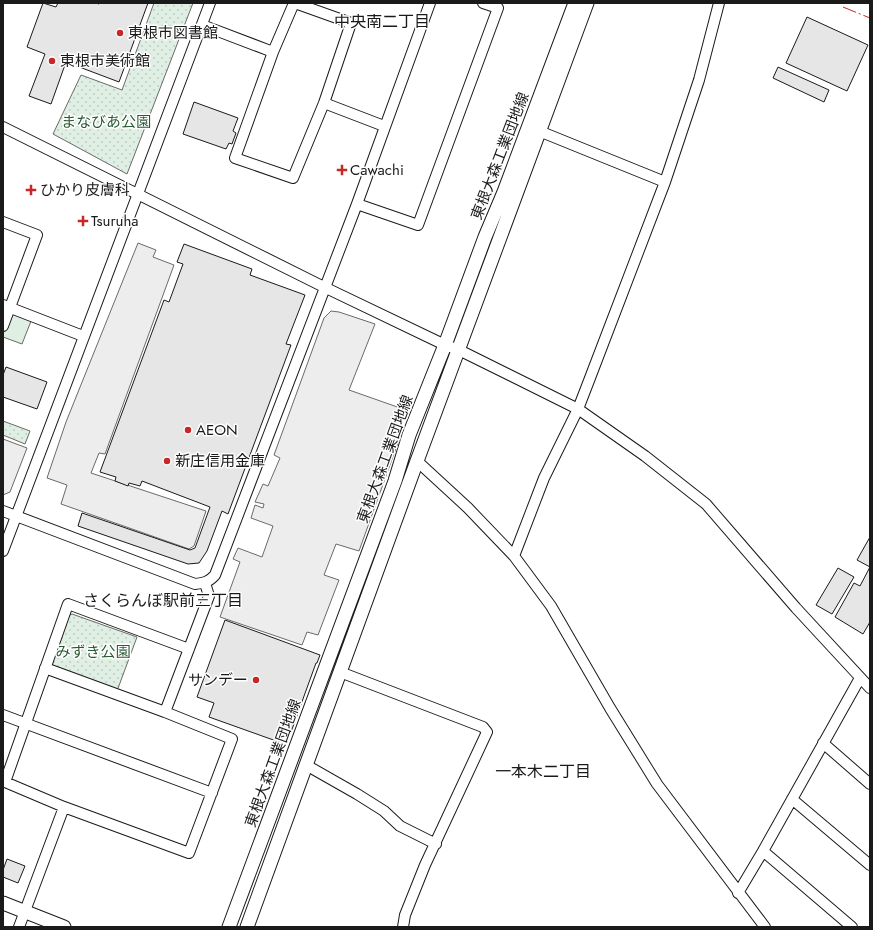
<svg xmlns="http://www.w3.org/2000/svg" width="873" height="930" font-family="Jost,'Noto Sans JP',sans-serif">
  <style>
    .grass { fill: #e0efe3; stroke: #6a6a6a }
    .park { fill: url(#park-dots); stroke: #6a6a6a }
    .parking { fill: #ededed; stroke: #6a6a6a }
    .building { fill: #e6e6e6; stroke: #1a1a1a }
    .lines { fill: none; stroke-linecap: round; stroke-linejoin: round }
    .minor-casing { stroke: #1a1a1a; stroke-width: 12 }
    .major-casing { stroke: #1a1a1a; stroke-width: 15 }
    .minor { stroke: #fff; stroke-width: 10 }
    .major { stroke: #fff; stroke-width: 13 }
    .power { stroke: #c62828; stroke-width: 1; stroke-dasharray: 14 3 2 3; stroke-linecap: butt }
    .poi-dot { fill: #c62828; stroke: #fff; stroke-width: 1.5 }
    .labels { text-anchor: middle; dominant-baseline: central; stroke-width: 3; stroke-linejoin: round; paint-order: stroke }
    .poi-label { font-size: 15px; fill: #1a1a1a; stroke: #fff; text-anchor: start }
    .park-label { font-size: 15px; fill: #2b5a34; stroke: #fff }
    .street-label { font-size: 15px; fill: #1a1a1a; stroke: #fff }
    .neighbourhood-label { font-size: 16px; fill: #1a1a1a; stroke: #fff }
  </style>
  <defs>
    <pattern id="park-dots" width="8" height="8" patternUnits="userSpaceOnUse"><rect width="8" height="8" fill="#e0efe3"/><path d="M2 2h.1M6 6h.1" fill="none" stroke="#c0ccc2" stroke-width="1.8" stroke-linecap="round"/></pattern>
  </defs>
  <rect width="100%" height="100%" fill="#fff"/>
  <path class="grass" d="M 10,307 L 33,316 L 22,344 L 3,337 L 3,326 Z"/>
  <path class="park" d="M 154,3 L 193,3 L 127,174 L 53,134 L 81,75 L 122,90 Z
    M 3,421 L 30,431 L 25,444 L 3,435 Z
    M 72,614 L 137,637 L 117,691 L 51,667 L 50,661 L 66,617 Z"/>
  <path class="parking" d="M 138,243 L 156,250 L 153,257 L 174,265 L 105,454 L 99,453 L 91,473 L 206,511 L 194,546 L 189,549 L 61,504 L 67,485 L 47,478 L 66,422 Z
    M 331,311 L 339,312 L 375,324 L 349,390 L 406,410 L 398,432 L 400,437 L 359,551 L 336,544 L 324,575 L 339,580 L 318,635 L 307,632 L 302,645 L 220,617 L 240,562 L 233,559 L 238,548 L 262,557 L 273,526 L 251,518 L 255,505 L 263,508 L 264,504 L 255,502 L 263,484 L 268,486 L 280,458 L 274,455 L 324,318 Z
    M 3,439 L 27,448 L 10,492 L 3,495 Z"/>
  <path class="building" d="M 43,3 L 56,7 L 58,3 L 96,3 L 99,4 L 100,3 L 148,3 L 119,82 L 66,62 L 51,104 L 29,96 L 45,54 L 27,47 Z
    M 807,17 L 868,45 L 847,91 L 786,63 Z
    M 778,67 L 829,90 L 824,102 L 773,78 Z
    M 194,102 L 238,118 L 233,131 L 236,133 L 232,144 L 229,143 L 226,149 L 183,134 Z
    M 184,244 L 252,269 L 250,275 L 305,295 L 286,344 L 291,345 L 228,514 L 222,511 L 207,551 L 199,563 L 188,564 L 78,526 L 82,513 L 190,550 L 195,548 L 210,507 L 142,481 L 140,486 L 129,483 L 128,486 L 115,481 L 116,477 L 100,472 L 164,300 L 169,302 L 183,264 L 177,262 Z
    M 6,367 L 47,382 L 37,409 L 3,397 L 3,375 Z
    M 870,537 L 870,622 L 863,634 L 835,617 L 854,583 L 860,586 L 870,567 L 857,560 Z
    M 838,568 L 854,577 L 832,614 L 816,605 Z
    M 225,620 L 320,655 L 317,663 L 316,663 L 291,732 L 287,731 L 286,734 L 282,733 L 279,742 L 209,717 L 214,703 L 197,697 Z
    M 7,859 L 25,866 L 18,883 L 3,877 L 3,870 Z"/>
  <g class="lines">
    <g class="minor-casing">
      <path id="minor" d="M 294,3 L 273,52 L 235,158 L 293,178 L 324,103 L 351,23 L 295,3
        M 202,25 L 273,52
        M 324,103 L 384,126
        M 3,127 L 324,287 L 445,345 L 459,350 L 578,409 L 645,456 L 706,504 L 796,608 L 870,688
        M 539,131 L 665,182
        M 357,204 L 418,225 L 498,8 L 483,3
        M 3,222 L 37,235 L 3,326
        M 3,305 L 83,336
        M 417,461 L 468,508 L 514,556 L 551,606 L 610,708 L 657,784 L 765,927
        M 3,511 L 195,584 C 204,583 209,582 215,575 L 357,204 L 430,3
        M 3,551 L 210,3
        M 514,556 L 544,478 L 578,409 L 590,378 L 665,182 L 699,80 L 719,3
        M 45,668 L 165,712 L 232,739 L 189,853 L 64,807 L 5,782 L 68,604 L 189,649
        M 340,672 L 483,727 L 487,732 L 425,865 L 405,915 L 403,927
        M 165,712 L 209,596 L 205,583
        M 3,715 L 212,793
        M 823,743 L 870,784
        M 306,765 L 357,794 L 384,811 L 400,826 L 436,844
        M 792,799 L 870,865
        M 763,851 L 852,927
        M 738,893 L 763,851 L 860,678
        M 19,927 L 64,807"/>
    </g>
    <g class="major-casing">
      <path id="major" d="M 3,903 L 64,927
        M 229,927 L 395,481 L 409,435 L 445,345 L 485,237 L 504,192 L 575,3
        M 247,927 L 417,461 L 587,3"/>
    </g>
    <use href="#minor" class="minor"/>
    <use href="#major" class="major"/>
    <path class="power" d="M 843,7 L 870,18"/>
  </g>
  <g class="poi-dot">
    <circle cx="120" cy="33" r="4"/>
    <circle cx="52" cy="61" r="4"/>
    <path d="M340 164h4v4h4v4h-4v4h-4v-4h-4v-4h4z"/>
    <path d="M29 184h4v4h4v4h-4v4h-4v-4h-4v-4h4z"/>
    <path d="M81 215h4v4h4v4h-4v4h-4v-4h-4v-4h4z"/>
    <circle cx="188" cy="430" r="4"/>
    <circle cx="167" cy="461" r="4"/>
    <circle cx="256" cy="680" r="4"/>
  </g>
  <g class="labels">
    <g class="poi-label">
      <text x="128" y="33">東根市図書館</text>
      <text x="60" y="61">東根市美術館</text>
      <text x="350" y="170">Cawachi</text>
      <text x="40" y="190">ひかり皮膚科</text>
      <text x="91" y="221">Tsuruha</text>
      <text x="196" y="430">AEON</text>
      <text x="175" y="461">新庄信用金庫</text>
      <text x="248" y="680" text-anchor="end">サンデー</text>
    </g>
    <g class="park-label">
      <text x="106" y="122">まなびあ公園</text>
      <text x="93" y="652">みずき公園</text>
    </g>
    <g class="street-label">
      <text transform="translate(500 156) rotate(-69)">東根大森工業団地線</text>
      <text transform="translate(385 459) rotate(-70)">東根大森工業団地線</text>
      <text transform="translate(273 763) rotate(-70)">東根大森工業団地線</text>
    </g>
    <g class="neighbourhood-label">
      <text x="382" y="21">中央南二丁目</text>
      <text x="163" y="600">さくらんぼ駅前三丁目</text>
      <text x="543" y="771">一本木二丁目</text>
    </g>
  </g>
  <rect width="873" height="930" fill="none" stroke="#1a1a1a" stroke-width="8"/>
</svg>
